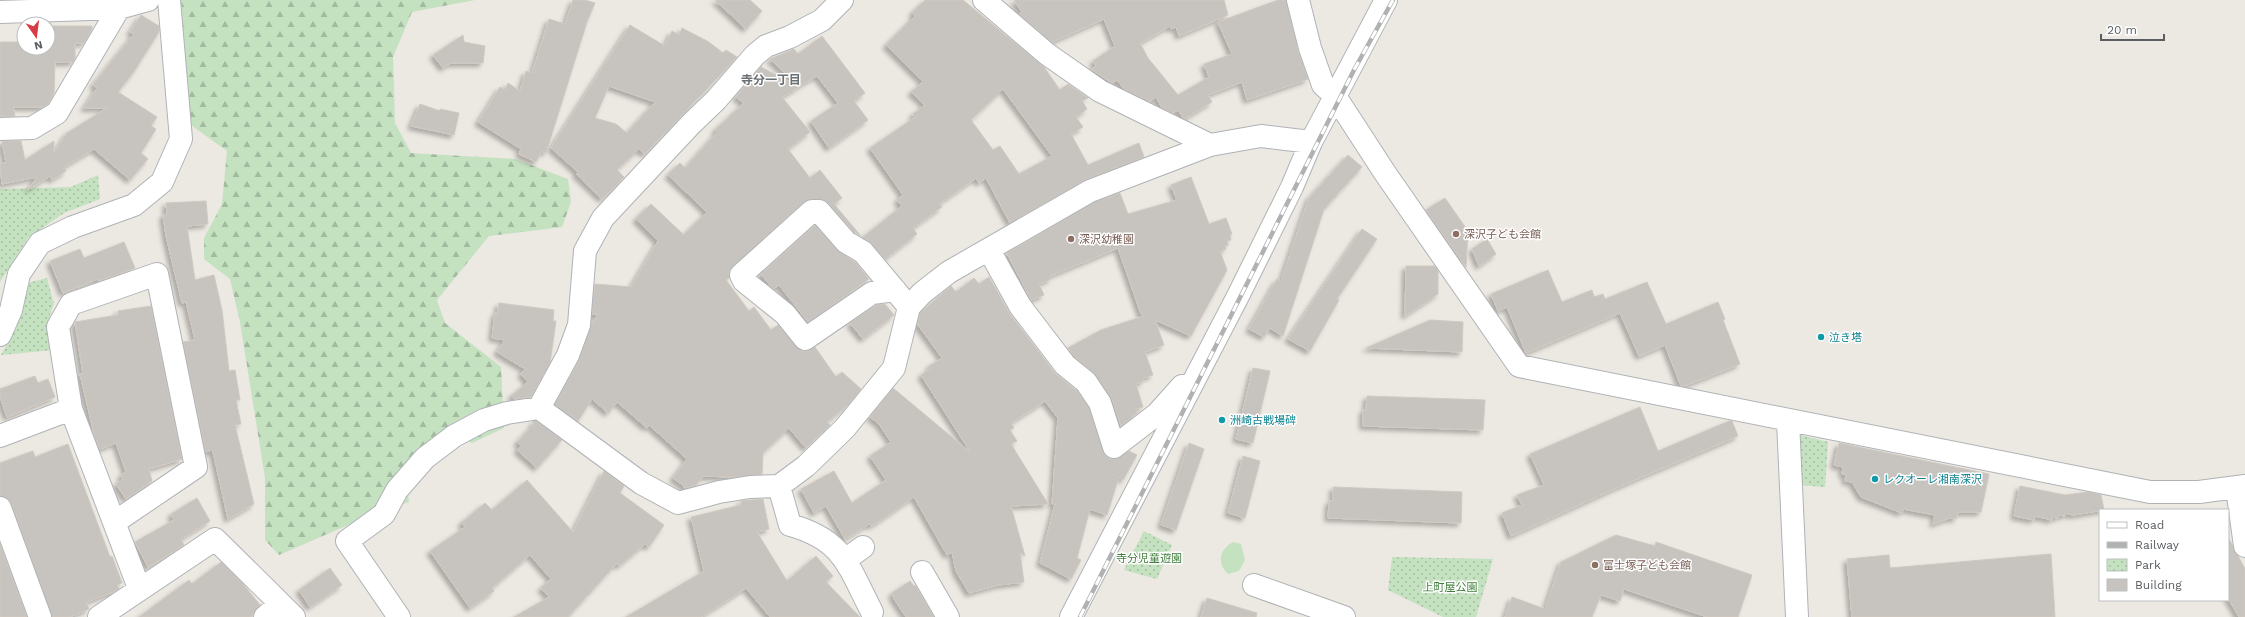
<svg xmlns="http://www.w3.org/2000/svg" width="2245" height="617" font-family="'Work Sans','Noto Sans JP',sans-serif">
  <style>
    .grass { fill: #c4e1c0 }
    .forest { fill: url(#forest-firs) }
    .park { fill: url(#park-dots) }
    .building { fill: #c7c3be; stroke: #d0c9c1; fill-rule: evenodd; filter: url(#shadow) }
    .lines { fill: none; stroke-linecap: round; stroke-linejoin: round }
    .minor-casing { stroke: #afb3b6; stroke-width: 24 }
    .minor { stroke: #fff; stroke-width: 22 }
    .rail-casing { stroke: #b0b1b1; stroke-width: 4.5 }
    .rail { stroke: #fff; stroke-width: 3; stroke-dasharray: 9; stroke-linecap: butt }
    .education-dot { fill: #8d6e63; stroke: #fff; stroke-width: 1.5 }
    .culture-dot { fill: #0f9aa8; stroke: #fff; stroke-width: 1.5 }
    .labels { text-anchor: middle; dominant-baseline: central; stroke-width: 3; stroke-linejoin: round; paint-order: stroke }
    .education-label { font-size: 11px; fill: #785e54; stroke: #fff; text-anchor: start }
    .culture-label { font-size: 11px; fill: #0d838f; stroke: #fff; text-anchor: start }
    .park-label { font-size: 11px; fill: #417e3c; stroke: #fff }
    .neighbourhood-label { font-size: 12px; font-weight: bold; fill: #6b7073; stroke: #fff }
  </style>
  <defs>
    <pattern id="forest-firs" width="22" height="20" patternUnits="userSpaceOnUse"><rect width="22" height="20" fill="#c4e1c0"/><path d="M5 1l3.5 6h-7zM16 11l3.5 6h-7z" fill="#a2ba9f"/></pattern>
    <pattern id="park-dots" width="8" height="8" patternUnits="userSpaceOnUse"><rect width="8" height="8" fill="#c4e1c0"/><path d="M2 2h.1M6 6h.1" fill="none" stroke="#a2ba9f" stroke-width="1.8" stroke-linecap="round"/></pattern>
    <filter id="shadow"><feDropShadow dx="-3.5" dy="3.5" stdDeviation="2" flood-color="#0004"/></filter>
  </defs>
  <rect width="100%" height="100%" fill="#ece8e2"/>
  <path class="grass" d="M 1233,542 L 1241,544 L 1245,560 L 1239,571 L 1228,574 C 1216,563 1220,549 1233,542 Z"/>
  <path class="forest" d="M 181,0 L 475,0 L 412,12 L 393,57 L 395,123 L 411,153 L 515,159 L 568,179 L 571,202 L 562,227 L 489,236 L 437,300 L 445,323 L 501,367 L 504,428 L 472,443 L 450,433 L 404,465 L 409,502 L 371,515 L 279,555 L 265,540 L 265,478 L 240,322 L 230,279 L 204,259 L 204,238 L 222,204 L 227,151 L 191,125 Z"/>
  <path class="park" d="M 98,175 L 100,199 L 64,213 L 28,238 L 0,282 L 0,189 L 71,187 Z
    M 47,278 L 54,304 C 46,319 50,333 53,350 L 1,355 L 16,329 L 27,283 Z
    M 1796,434 L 1828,442 L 1825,487 L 1799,485 Z
    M 1144,531 L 1172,545 L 1157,579 L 1124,570 Z
    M 1392,557 L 1493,559 L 1476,617 L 1443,617 L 1388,590 Z"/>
  <path class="building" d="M 573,0 L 585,0 L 595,3 L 587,22 L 546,153 L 542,151 L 536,162 L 519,154 L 521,149 L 478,122 L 500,87 L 505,90 L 508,83 L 520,91 L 526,71 L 532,73 L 549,19 L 565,24 Z
    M 715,0 L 750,0 L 762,11 L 746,29 Z
    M 925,0 L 963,0 L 1044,67 L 1060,90 L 1068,84 L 1088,98 L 1082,101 L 1087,109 L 1076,117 L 1083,127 L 1071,134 L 1088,165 L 1139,143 L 1144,157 L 1084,180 L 1010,223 L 986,178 L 979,183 L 976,178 L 939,204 L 942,207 L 913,228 L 917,234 L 885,259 L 872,244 L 863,237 L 902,206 L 897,200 L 903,195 L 870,148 L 914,118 L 913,114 L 925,105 L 911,92 L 923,82 L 886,45 L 915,16 L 912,13 ZM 1003,89 L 1052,156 L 1019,174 L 1000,146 L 993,150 L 971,120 Z
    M 1014,0 L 1224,0 L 1228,15 L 1179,36 L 1176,27 L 1171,29 L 1170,26 L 1140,43 L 1148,58 L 1178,95 L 1209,77 L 1204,64 L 1232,54 L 1218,22 L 1278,0 L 1286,0 L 1298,51 L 1308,79 L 1247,100 L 1242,82 L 1208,95 L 1212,102 L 1184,119 L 1178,110 L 1173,113 L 1162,108 L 1156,97 L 1150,101 L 1124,89 L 1117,80 L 1112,83 L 1091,69 L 1096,66 L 1093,61 L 1115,46 L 1104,19 L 1052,42 L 1019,14 L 1022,12 Z
    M 141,15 L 159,26 L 159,32 L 133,73 L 118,92 L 157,117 L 151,126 L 156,129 L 141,153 L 148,159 L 130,180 L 94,149 L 64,167 L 66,171 L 52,180 L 50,176 L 28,190 L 37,177 L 2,184 L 0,164 L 6,163 L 2,141 L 21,141 L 25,160 L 54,141 L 54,153 L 67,133 L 107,108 L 84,108 L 97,88 L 93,85 L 134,34 L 130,32 Z
    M 630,25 L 665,46 L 672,31 L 679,35 L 682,28 L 709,42 L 723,53 L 726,50 L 737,57 L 645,154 L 639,149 L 617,170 L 624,177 L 602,199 L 576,174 L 578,172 L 551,148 ZM 609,86 L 655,102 L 627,133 L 616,124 L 595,118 Z
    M 51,26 L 92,26 L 92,29 L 84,43 L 75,43 L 75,58 L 73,62 L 55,62 L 54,93 L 48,104 L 42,107 L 13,107 L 15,116 L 0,116 L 0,42 L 24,42 L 24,48 L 48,48 L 48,42 L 51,42 Z
    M 463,35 L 464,42 L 485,46 L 483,63 L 451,63 L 443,68 L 433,55 Z
    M 822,36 L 865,93 L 854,101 L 868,120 L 829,148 L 811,121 L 838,103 L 817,76 L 799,86 L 770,59 L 794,49 L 798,54 Z
    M 761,67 L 799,87 L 782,97 L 810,132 L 788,149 L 810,178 L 820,170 L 842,198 L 834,204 L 861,236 L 854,232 L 828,203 L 824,200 L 811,199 L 804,202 L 733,266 L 729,272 L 729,278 L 726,280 L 749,311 L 754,307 L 771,330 L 778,325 L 801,351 L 807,351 L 815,347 L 836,377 L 842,372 L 861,389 L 849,404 L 827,422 L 830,425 L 806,448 L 789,428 L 763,453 L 762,474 L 731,477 L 703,476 L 696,485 L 684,488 L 684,486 L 673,478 L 687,459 L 649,425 L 647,428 L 617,402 L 608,413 L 592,399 L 578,421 L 555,404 L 579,361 L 591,326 L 598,314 L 592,314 L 595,284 L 631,287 L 658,241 L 636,219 L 651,204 L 684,235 L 707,212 L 668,175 L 680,163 L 685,168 L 717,132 L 715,130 L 744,103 L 736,97 Z
    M 420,104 L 440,111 L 440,109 L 459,113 L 454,135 L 411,126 Z
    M 1348,155 L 1362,167 L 1324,209 L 1283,336 L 1270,328 L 1264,337 L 1249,329 L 1277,279 L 1281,281 L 1309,198 Z
    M 1191,177 L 1209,224 L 1226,218 L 1232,234 L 1230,235 L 1231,240 L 1227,241 L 1228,245 L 1225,246 L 1226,249 L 1220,251 L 1227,270 L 1191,336 L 1155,320 L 1164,345 L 1145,352 L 1153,375 L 1143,378 L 1144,381 L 1136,384 L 1143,407 L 1136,409 L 1137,413 L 1121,426 L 1112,399 L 1096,375 L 1074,356 L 1068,348 L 1101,330 L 1144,316 L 1141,314 L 1118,248 L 1050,276 L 1051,279 L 1039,284 L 1044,295 L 1031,300 L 1007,253 L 1095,202 L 1120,193 L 1128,214 L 1177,200 L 1171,185 Z
    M 1445,198 L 1468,231 L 1466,267 L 1426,210 Z
    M 206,201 L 208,224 L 187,226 L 195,280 L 214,275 L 222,310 L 229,371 L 235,370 L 240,400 L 236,400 L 241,424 L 235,425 L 254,504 L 228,519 L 214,456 L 212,450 L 206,452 L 183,342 L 195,340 L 186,302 L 182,303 L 166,236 L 163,215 L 167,214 L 166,203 Z
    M 815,225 L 837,250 L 855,262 L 869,279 L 808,322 L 779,285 L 773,289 L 761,274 Z
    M 1362,229 L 1377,239 L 1337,299 L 1339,300 L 1310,351 L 1288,339 Z
    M 1487,239 L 1496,254 L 1479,266 L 1472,249 Z
    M 124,242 L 135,268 L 98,281 L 97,279 L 63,293 L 50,261 L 80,249 L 84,258 Z
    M 1406,266 L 1435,266 L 1438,271 L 1438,294 L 1405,316 Z
    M 1548,270 L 1562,302 L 1592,290 L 1594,297 L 1603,294 L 1605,299 L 1647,282 L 1666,324 L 1718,302 L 1725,319 L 1723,320 L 1740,364 L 1684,386 L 1681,386 L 1665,345 L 1639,356 L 1620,313 L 1526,353 L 1507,307 L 1498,311 L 1491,294 Z
    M 989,277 L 1010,314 L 1055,373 L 1077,391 L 1089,408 L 1105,456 L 1110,459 L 1117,459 L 1129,451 L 1137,455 L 1123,480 L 1119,477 L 1107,515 L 1090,509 L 1077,558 L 1081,560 L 1071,579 L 1040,563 L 1055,504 L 1052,504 L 1058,418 L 1045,401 L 1011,423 L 1014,428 L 1010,430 L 1017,441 L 1011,444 L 1048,504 L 1011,506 L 1025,556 L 1020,553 L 1024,582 L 998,585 L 969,593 L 956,571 L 952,552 L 947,555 L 914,497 L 878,522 L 871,526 L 869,524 L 845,539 L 826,506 L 814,513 L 801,489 L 834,471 L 852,503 L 886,480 L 870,456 L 891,442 L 879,424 L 870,417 L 893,388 L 971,453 L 921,375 L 931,368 L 929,366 L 942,358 L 918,325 L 920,313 L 951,286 L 956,292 L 974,278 L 979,284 Z
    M 499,303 L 554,310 L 553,321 L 556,321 L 550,363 L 531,397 L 514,399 L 511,396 L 528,382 L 521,374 L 525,369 L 497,352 L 505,340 L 492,338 L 495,313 L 497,314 Z
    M 885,304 L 894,315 L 863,339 L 850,323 L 877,305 Z
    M 151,306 L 182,459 L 149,469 L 152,481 L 126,499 L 116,484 L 123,479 L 121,475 L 126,472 L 116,443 L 100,449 L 94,434 L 80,374 L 83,374 L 75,322 L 118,315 L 118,311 Z
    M 1430,320 L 1463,322 L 1462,352 L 1366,348 Z
    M 1253,368 L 1270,371 L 1253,443 L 1236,439 Z
    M 35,376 L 38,383 L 48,379 L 55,397 L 7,417 L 0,397 L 0,389 Z
    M 1367,396 L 1485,400 L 1483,430 L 1363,426 L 1363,410 L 1366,410 Z
    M 1640,407 L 1658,451 L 1729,421 L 1732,421 L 1738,436 L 1618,487 L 1511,536 L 1502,513 L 1522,505 L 1517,495 L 1544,485 L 1530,454 Z
    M 536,421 L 562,440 L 537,468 L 517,450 L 521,446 L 517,442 L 534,424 L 532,422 Z
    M 1189,443 L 1204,449 L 1176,530 L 1161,525 Z
    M 1839,443 L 1989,474 L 1981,512 L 1958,512 L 1956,519 L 1950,518 L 1933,524 L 1935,515 L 1903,509 L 1902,513 L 1861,497 L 1852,482 L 1845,481 L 1846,474 L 1842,474 L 1843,467 L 1834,465 Z
    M 68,444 L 110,557 L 112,556 L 122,583 L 117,585 L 119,589 L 113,592 L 86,602 L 89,609 L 69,617 L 52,617 L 12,504 L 8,498 L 0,496 L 0,463 L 33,451 L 35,457 Z
    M 1243,456 L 1260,461 L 1245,518 L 1228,513 Z
    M 604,471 L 624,486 L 620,493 L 664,525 L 649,547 L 645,544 L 619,566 L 617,563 L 568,617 L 514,617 L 549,597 L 541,588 L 551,579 L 530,555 L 492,588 L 494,591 L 470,608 L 430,551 L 465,527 L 461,523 L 485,503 L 492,510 L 527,480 L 573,532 Z
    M 2020,486 L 2065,495 L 2088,492 L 2101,495 L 2104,510 L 2073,515 L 2065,513 L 2065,516 L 2059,515 L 2058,518 L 2052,517 L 2052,520 L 2035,516 L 2034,520 L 2014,516 Z
    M 1333,487 L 1462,492 L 1461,523 L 1328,518 L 1329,501 L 1333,501 Z
    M 197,498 L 210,521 L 181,539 L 184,545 L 148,567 L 135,542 L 174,520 L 171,514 Z
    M 763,499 L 769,529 L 757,532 L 787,581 L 816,556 L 833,576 L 826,582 L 860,617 L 770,617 L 746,588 L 701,617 L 626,617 L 704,571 L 691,517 L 741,505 L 741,501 Z
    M 1616,535 L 1655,546 L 1656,542 L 1752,575 L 1738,617 L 1707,617 L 1624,589 L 1620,601 L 1601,595 L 1592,617 L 1505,617 L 1512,597 L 1545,609 L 1561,562 Z
    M 2228,537 L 2245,569 L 2245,617 L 2239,617 L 2228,598 Z
    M 0,544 L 27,617 L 0,617 Z
    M 2051,554 L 2055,617 L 1852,617 L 1847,559 L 1889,555 L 1890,568 Z
    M 221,562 L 243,584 L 260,605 L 251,617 L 139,617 L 189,580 L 192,584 Z
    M 330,568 L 342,585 L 310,607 L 299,590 Z
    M 910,581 L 914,586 L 915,585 L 934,617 L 906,617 L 894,599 L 892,593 Z
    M 1207,598 L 1257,613 L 1256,617 L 1201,617 Z"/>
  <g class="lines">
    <g class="minor-casing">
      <path id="minor" d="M 984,0 L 1047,54 L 1100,91 L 1210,145
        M 1298,0 L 1310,48 L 1323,85 L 1335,96 L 1385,173 L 1519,366 L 2150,492 L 2199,492 L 2245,486
        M 0,12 L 119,8 L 148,0
        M 0,129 L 32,128 L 57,113 L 119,8
        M 989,250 L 1020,306 L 1065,365 L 1086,382 L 1100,403 L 1114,447 L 1157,414 L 1182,386 L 1184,386
        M 895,290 L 872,293 L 805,339 L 785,314 L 744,281 L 741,275 L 812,211 L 819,211 L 846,242 L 863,252 L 909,307
        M 0,335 L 11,310 L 19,274 L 40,243 L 73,227 L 134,205 L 162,182 L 181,139 L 169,0
        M 539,408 L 568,355 L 579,325 L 585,251 L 603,218 L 691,124 L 716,100 L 755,55 L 766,46 L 790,37 L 822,20 L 842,0
        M 1788,421 L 1797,617
        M 0,436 L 71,409
        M 779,486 L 790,525 C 844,540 848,566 872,612
        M 2237,488 L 2245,546
        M 0,508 L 40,617
        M 115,522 L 196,467 L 157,274 L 71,304 L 58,327 L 71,409 L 139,588
        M 845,560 L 863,547
        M 922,572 L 948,617
        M 1254,585 L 1344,617
        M 99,617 L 215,539 L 294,617
        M 265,617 L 280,604
        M 399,617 L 347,541 L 384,514 L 397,490 L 425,458 L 454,436 L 484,420 L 507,413 L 539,408 L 641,483 L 678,503 L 719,492 L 750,487 L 779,486 L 806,466 L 845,428 L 894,368 L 909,307 L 922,293 L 949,272 L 1090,191 L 1210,145 L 1261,136 L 1311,142
        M 1071,617 L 1238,296 L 1292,187 L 1311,142 L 1386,0"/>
    </g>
    <use href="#minor" class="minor"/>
    <g class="rail-casing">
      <path id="rail" d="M 1080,617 L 1354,70 L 1393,0"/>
    </g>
    <use href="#rail" class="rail"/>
  </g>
  <g class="education-dot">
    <circle cx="1456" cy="234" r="4"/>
    <circle cx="1071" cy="239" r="4"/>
    <circle cx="1595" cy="565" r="4"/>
  </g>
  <g class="culture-dot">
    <circle cx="1821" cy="337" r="4"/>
    <circle cx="1222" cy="420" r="4"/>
    <circle cx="1875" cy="479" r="4"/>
  </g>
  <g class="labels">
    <g class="education-label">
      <text x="1464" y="234">深沢子ども会館</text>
      <text x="1079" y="239">深沢幼稚園</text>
      <text x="1603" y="565">富士塚子ども会館</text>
    </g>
    <g class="culture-label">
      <text x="1829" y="337">泣き塔</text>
      <text x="1230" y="420">洲崎古戦場碑</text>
      <text x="1883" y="479">レクオーレ湘南深沢</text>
    </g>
    <g class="park-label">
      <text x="1149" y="558">寺分児童遊園</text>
      <text x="1450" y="587">上町屋公園</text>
    </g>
    <g class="neighbourhood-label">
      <text x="771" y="80">寺分一丁目</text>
    </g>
  </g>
  <rect x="2099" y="509" width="130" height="92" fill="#ffffff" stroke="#bdbfc0"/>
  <rect x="2107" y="522" width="20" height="6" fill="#ffffff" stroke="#bdbfc0"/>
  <text x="2135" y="529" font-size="12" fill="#5a5e61">Road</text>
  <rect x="2107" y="542" width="20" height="6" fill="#b0b1b1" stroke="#bdbfc0"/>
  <text x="2135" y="549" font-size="12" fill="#5a5e61">Railway</text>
  <rect x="2107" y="559" width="20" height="12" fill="url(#park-dots)" stroke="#bdbfc0"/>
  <text x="2135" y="569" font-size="12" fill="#5a5e61">Park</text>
  <rect x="2107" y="579" width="20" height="12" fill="#c7c3be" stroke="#bdbfc0"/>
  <text x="2135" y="589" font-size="12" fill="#5a5e61">Building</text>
  <g transform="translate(36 36) rotate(166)"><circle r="19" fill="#ffffff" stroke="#bdbfc0"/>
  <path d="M0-3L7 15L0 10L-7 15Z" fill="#d73c42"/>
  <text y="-6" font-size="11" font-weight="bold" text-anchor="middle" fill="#5a5e61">N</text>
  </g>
  <path d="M2101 34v6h63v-6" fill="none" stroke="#5a5e61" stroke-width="2"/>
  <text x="2107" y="34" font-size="12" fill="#5a5e61" stroke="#ffffff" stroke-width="3" paint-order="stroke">20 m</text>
</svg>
